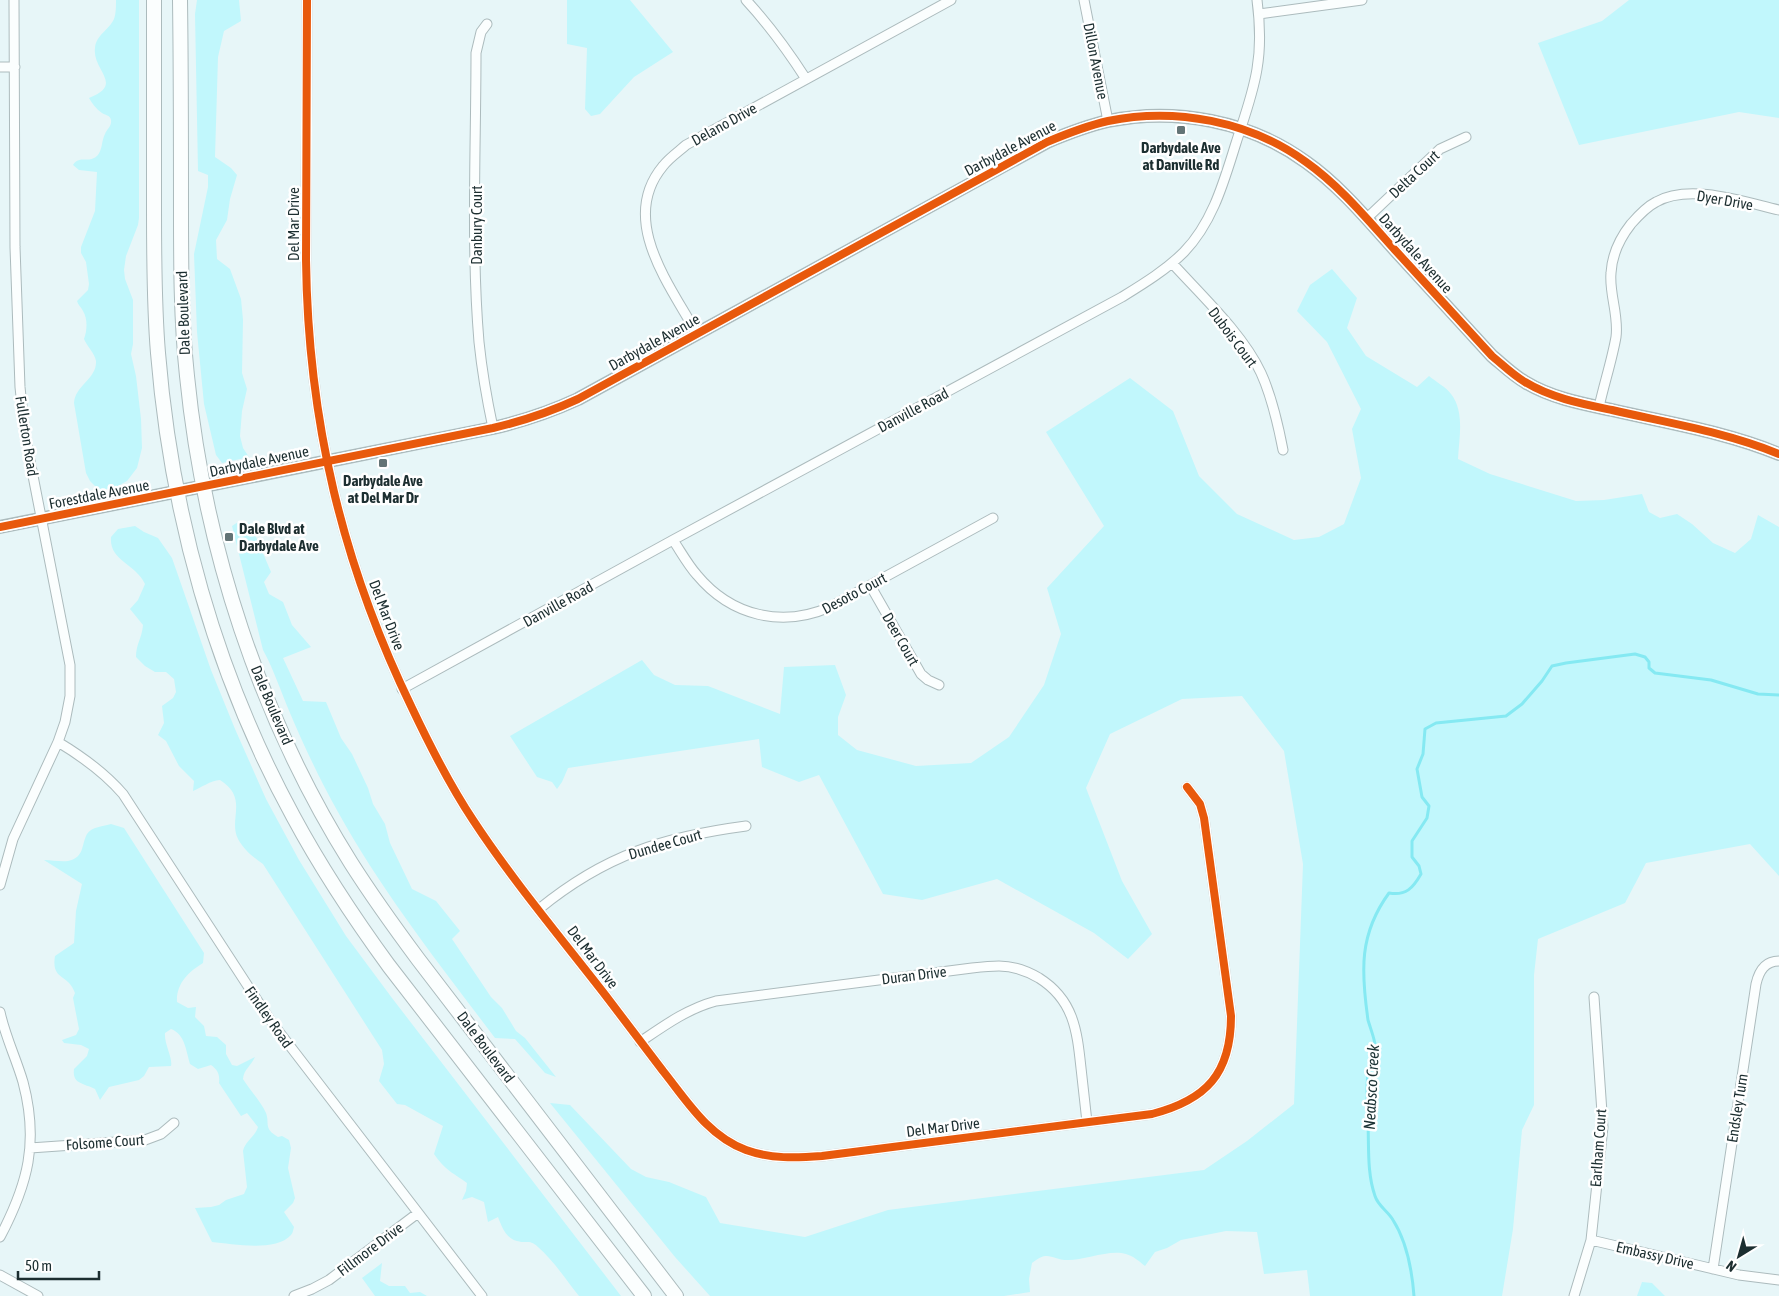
<svg xmlns="http://www.w3.org/2000/svg" width="1779" height="1296" font-family="'Asap Condensed',sans-serif">
  <style>
    .green { fill: #c1f7fc }
    .lines { fill: none; stroke-linecap: round; stroke-linejoin: round }
    .stream { stroke: #85e9f2; stroke-width: 3 }
    .minor-casing { stroke: #acbbbd; stroke-width: 11 }
    .tertiary-casing { stroke: #acbbbd; stroke-width: 14 }
    .primary-casing { stroke: #acbbbd; stroke-width: 16 }
    .minor { stroke: #fbfefe; stroke-width: 9 }
    .tertiary { stroke: #fbfefe; stroke-width: 11 }
    .primary { stroke: #fbfefe; stroke-width: 14 }
    .cycleway-casing { stroke: #fff; stroke-width: 11 }
    .cycleway { stroke: #e8590c; stroke-width: 8 }
    .poi-dot { fill: #637476; stroke: #fff; stroke-width: 2 }
    .labels { text-anchor: middle; dominant-baseline: central; stroke-width: 5; stroke-linejoin: round; paint-order: stroke }
    .street-label { font-size: 15px; fill: #1c2e30; stroke: #fff }
    .poi-label { font-size: 15px; font-weight: bold; fill: #1c2e30; stroke: #fff }
    .water-label { font-size: 16px; font-style: italic; fill: #1b3234; stroke: #fff }
  </style>
  <rect width="100%" height="100%" fill="#e7f6f8"/>
  <path class="green" d="M 116,0 L 139,0 L 139,218 L 138,225 L 126,256 L 124,270 L 125,279 L 133,300 L 133,344 L 131,354 L 136,376 L 141,419 L 142,448 L 137,468 L 127,481 L 118,486 L 103,490 L 97,488 L 90,481 L 86,473 L 74,403 C 75,385 97,379 96,361 C 95,354 87,346 84,339 C 87,331 88,319 83,311 C 81,307 78,305 77,301 L 88,290 L 89,284 L 86,262 L 81,253 L 81,247 L 95,211 L 97,172 L 79,170 L 73,165 C 79,156 86,162 94,158 C 103,154 101,141 105,134 C 107,129 112,126 111,120 C 110,115 105,115 102,113 C 96,109 92,103 89,98 C 125,84 92,71 95,48 C 96,35 109,30 114,19 C 116,14 116,6 116,0 Z
    M 197,0 L 239,0 L 241,21 L 224,31 L 218,57 L 215,157 L 231,168 L 237,175 L 230,199 L 227,220 L 216,240 L 217,259 L 230,269 L 241,299 L 243,320 L 242,373 L 247,389 L 242,411 L 240,436 L 243,448 L 249,457 L 222,463 L 216,455 L 204,404 L 197,332 L 194,254 L 208,187 L 208,175 L 198,171 L 195,14 Z
    M 567,0 L 630,0 L 673,52 L 634,77 L 600,114 L 591,116 L 585,109 L 587,48 L 567,44 Z
    M 1629,0 L 1779,0 L 1779,118 L 1739,112 L 1579,145 L 1538,43 L 1602,21 Z
    M 1332,269 L 1357,298 L 1347,328 L 1366,356 L 1417,387 L 1429,376 C 1436,382 1446,387 1451,394 C 1465,412 1459,438 1458,459 L 1490,474 L 1576,501 L 1604,500 L 1642,494 L 1649,512 L 1660,518 L 1677,514 L 1692,524 L 1713,543 L 1735,553 L 1751,539 L 1758,515 L 1779,527 L 1779,876 L 1750,844 L 1646,863 L 1625,903 L 1538,939 L 1534,975 L 1534,1105 L 1522,1130 L 1513,1229 L 1502,1296 L 1310,1296 L 1307,1270 L 1264,1274 L 1257,1232 L 1226,1231 L 1181,1240 L 1167,1248 L 1155,1252 L 1145,1266 C 1139,1261 1133,1256 1126,1254 C 1110,1249 1085,1260 1068,1260 C 1051,1260 1049,1249 1032,1263 L 1029,1279 L 1030,1292 L 1004,1296 L 710,1296 L 675,1257 L 550,1103 L 570,1105 L 631,1169 L 646,1177 L 669,1182 L 706,1197 L 720,1223 L 805,1237 L 888,1210 L 1204,1170 L 1247,1141 L 1294,1104 L 1303,864 L 1284,751 L 1242,696 L 1182,699 L 1110,734 L 1086,788 L 1122,881 L 1152,934 L 1128,959 L 1094,933 L 997,879 L 922,900 L 883,894 L 819,775 L 799,782 L 762,767 L 759,739 L 568,768 L 562,782 L 557,789 L 552,782 L 537,777 L 510,736 L 642,660 L 654,675 L 675,685 L 708,686 L 780,714 L 784,667 L 835,665 L 846,695 L 838,717 L 838,735 L 857,750 L 916,766 L 971,763 L 1009,737 L 1044,685 L 1061,634 L 1047,588 L 1104,526 L 1046,432 L 1130,378 L 1173,411 L 1199,476 L 1237,514 L 1294,540 L 1319,537 L 1344,524 L 1361,478 L 1352,429 L 1361,409 L 1327,342 L 1297,311 L 1310,285 Z
    M 243,521 L 250,523 L 271,572 L 264,582 L 269,594 L 283,602 L 292,625 L 311,647 L 283,658 L 303,701 L 326,702 L 341,738 L 352,754 L 368,788 L 373,804 L 385,824 L 390,843 L 412,889 L 436,901 L 460,931 L 452,939 L 491,997 L 502,1008 L 516,1031 L 525,1038 L 556,1077 L 545,1073 L 515,1039 L 495,1038 C 440,965 382,892 338,812 C 320,780 304,746 290,713 C 281,692 274,670 263,650 L 232,526 L 238,522 Z
    M 135,526 L 144,532 L 158,538 L 172,558 L 211,670 L 235,729 L 266,799 L 299,860 L 346,936 L 392,998 L 621,1296 L 579,1296 C 566,1280 554,1261 538,1247 C 529,1239 527,1244 517,1241 C 506,1239 501,1225 498,1217 L 488,1222 L 484,1202 L 472,1197 L 462,1200 L 466,1191 L 467,1183 C 452,1172 446,1171 434,1154 L 443,1126 L 405,1105 L 397,1104 L 379,1081 L 384,1064 L 382,1050 L 263,864 C 253,857 244,850 238,839 C 228,819 249,798 220,780 C 210,781 202,787 193,791 L 194,781 L 179,766 L 166,741 L 158,735 L 164,723 L 162,706 L 173,698 L 176,692 L 174,679 L 166,672 L 155,672 L 145,666 L 136,657 C 136,644 142,638 143,625 L 130,609 L 138,600 L 145,584 C 135,563 109,561 111,537 L 118,529 Z
    M 111,824 L 124,828 L 204,953 L 203,963 C 188,972 176,984 177,1002 L 188,1008 L 196,1007 L 195,1017 L 204,1026 L 206,1036 L 217,1037 L 226,1045 L 226,1054 L 232,1065 L 237,1066 L 255,1057 C 251,1066 244,1069 243,1079 C 250,1090 261,1102 266,1113 C 270,1124 263,1128 278,1137 L 282,1136 L 289,1140 L 291,1148 L 288,1168 L 295,1198 L 293,1203 L 284,1212 L 294,1227 C 293,1230 293,1233 291,1235 C 276,1252 233,1244 212,1242 L 195,1208 L 211,1207 L 219,1205 L 226,1200 L 244,1194 L 247,1187 L 243,1151 C 245,1141 255,1137 258,1127 L 247,1113 L 241,1116 L 219,1083 C 220,1075 218,1070 211,1065 L 198,1069 L 190,1064 C 186,1051 185,1034 171,1029 L 165,1033 C 164,1044 173,1058 171,1066 L 149,1067 L 144,1076 L 139,1080 L 109,1087 L 100,1100 L 95,1089 C 83,1083 72,1084 74,1069 L 87,1056 L 89,1049 L 81,1045 L 64,1043 L 62,1040 L 76,1035 L 79,1029 L 73,998 L 75,993 C 68,973 51,981 55,956 L 74,943 L 76,911 L 82,884 L 44,860 C 52,860 60,862 68,861 C 85,857 81,845 87,834 C 91,827 104,826 111,824 Z
    M 382,1263 L 380,1281 L 389,1286 L 405,1286 L 410,1293 L 420,1292 L 427,1296 L 375,1296 L 362,1278 Z
    M 1642,1282 L 1652,1283 L 1665,1296 L 1637,1296 Z"/>
  <g class="lines">
    <path class="stream" d="M 1414,1296 C 1412,1270 1407,1242 1393,1220 C 1388,1211 1378,1206 1375,1196 C 1367,1173 1369,1148 1368,1124 C 1368,1106 1365,1085 1369,1067 C 1370,1060 1375,1053 1375,1045 C 1375,1040 1370,1027 1368,1020 C 1361,971 1359,934 1389,893 C 1406,896 1413,888 1421,874 L 1419,866 L 1412,857 L 1412,841 L 1427,818 L 1429,806 L 1422,797 L 1417,769 L 1423,754 L 1425,729 L 1436,723 L 1506,716 L 1522,704 L 1542,681 L 1552,666 L 1566,663 L 1635,654 L 1645,657 L 1649,662 L 1649,668 L 1655,673 L 1711,680 L 1758,694 L 1779,695"/>
    <g class="minor-casing">
      <path id="minor" d="M 307,0 L 306,260 C 308,420 342,564 412,708 C 430,746 449,784 473,820 C 513,881 561,938 606,996 C 625,1021 644,1046 663,1071 C 687,1101 708,1136 746,1150 C 771,1159 796,1158 822,1156 L 1152,1114 C 1206,1100 1231,1074 1231,1016 L 1204,818 L 1200,804 L 1187,787
        M 746,0 C 769,25 788,51 806,79
        M 1084,0 L 1108,121
        M 1259,14 L 1362,0
        M 487,24 L 481,32 L 476,53 C 476,148 471,247 479,342 C 482,371 487,400 493,428
        M 0,67 L 15,67
        M 1366,219 L 1440,149 L 1466,137
        M 1172,263 C 1201,295 1243,334 1261,373 C 1272,397 1278,424 1283,450
        M 697,334 C 670,285 618,220 663,166 C 669,158 678,152 686,145 L 951,0
        M 1599,407 C 1604,384 1612,360 1616,337 C 1619,315 1609,294 1611,273 C 1612,255 1620,238 1631,224 C 1638,216 1646,207 1656,202 C 1690,183 1744,202 1779,210
        M 673,540 C 681,552 688,565 697,575 C 731,616 782,628 830,607 L 993,518
        M 870,585 L 921,674 L 928,680 L 939,685
        M 402,689 L 673,540 L 1122,297 C 1143,284 1166,270 1184,252 C 1213,222 1224,181 1236,143 C 1244,118 1253,94 1257,69 C 1261,46 1260,23 1257,0
        M 58,742 C 83,757 104,772 123,794 L 270,1020 L 482,1296
        M 0,885 L 13,839 L 58,742 L 65,722 L 70,696 L 70,665 L 25,435 L 20,387 L 15,247 L 14,0
        M 539,909 C 605,855 663,837 746,826
        M 0,1012 C 5,1036 16,1058 23,1082 C 39,1142 28,1184 0,1237
        M 640,1042 C 665,1025 687,1009 716,1001 L 972,968 C 981,967 990,966 999,966 C 1013,966 1027,971 1039,978 C 1074,1000 1077,1031 1081,1068 C 1083,1086 1085,1104 1087,1122
        M 30,1148 L 145,1140 L 161,1134 L 174,1123
        M 1591,1240 L 1739,1275 L 1779,1280
        M 1713,1269 L 1756,984 C 1759,971 1765,961 1779,961
        M 0,1275 L 38,1296
        M 294,1296 L 312,1289 L 329,1280 L 418,1213
        M 1574,1296 L 1591,1240 L 1603,1127 L 1594,997"/>
    </g>
    <g class="tertiary-casing">
      <path id="tertiary" d="M 0,527 L 493,428 C 523,421 550,412 578,399 L 1047,142 C 1066,134 1086,126 1108,121 C 1175,107 1250,121 1306,162 C 1340,186 1367,219 1395,250 C 1427,285 1460,321 1492,356 C 1503,365 1513,375 1525,382 C 1551,398 1583,404 1612,410 C 1668,423 1726,432 1779,454"/>
    </g>
    <g class="primary-casing">
      <path id="primary" d="M 154,0 C 154,70 154,140 154,210 C 154,257 154,305 158,353 C 171,513 215,673 293,816 C 321,868 354,918 389,966 L 644,1296
        M 180,0 C 181,69 181,139 181,208 C 181,264 181,320 187,376 C 204,547 260,718 351,863 C 372,896 395,928 418,959 L 676,1296"/>
    </g>
    <use href="#minor" class="minor"/>
    <use href="#tertiary" class="tertiary"/>
    <use href="#primary" class="primary"/>
    <g class="cycleway-casing">
      <path id="cycleway" d="M 307,0 L 306,260 C 308,420 342,564 412,708 C 430,746 449,784 473,820 C 513,881 561,938 606,996 C 625,1021 644,1046 663,1071 C 687,1101 708,1136 746,1150 C 771,1159 796,1158 822,1156 L 1152,1114 C 1206,1100 1231,1074 1231,1016 L 1204,818 L 1200,804 L 1187,787
        M 0,527 L 493,428 C 523,421 550,412 578,399 L 1047,142 C 1066,134 1086,126 1108,121 C 1175,107 1250,121 1306,162 C 1340,186 1367,219 1395,250 C 1427,285 1460,321 1492,356 C 1503,365 1513,375 1525,382 C 1551,398 1583,404 1612,410 C 1668,423 1726,432 1779,454"/>
    </g>
    <use href="#cycleway" class="cycleway"/>
  </g>
  <g class="poi-dot">
    <rect x="1176" y="125" width="10" height="10" rx="2.5"/>
    <rect x="378" y="458" width="10" height="10" rx="2.5"/>
    <rect x="224" y="532" width="10" height="10" rx="2.5"/>
  </g>
  <g class="labels">
    <g class="street-label">
      <text transform="translate(1096 61) rotate(79)">Dillon Avenue</text>
      <text transform="translate(724 124) rotate(-29)">Delano Drive</text>
      <text transform="translate(1010 148) rotate(-28)">Darbydale Avenue</text>
      <text transform="translate(1414 174) rotate(-43)">Delta Court</text>
      <text transform="translate(1725 200) rotate(10)">Dyer Drive</text>
      <text transform="translate(293 224) rotate(-90)">Del Mar Drive</text>
      <text transform="translate(476 225) rotate(-90)">Danbury Court</text>
      <text transform="translate(1416 253) rotate(48)">Darbydale Avenue</text>
      <text transform="translate(183 313) rotate(-92)">Dale Boulevard</text>
      <text transform="translate(1233 337) rotate(53)">Dubois Court</text>
      <text transform="translate(654 342) rotate(-29)">Darbydale Avenue</text>
      <text transform="translate(913 410) rotate(-28)">Danville Road</text>
      <text transform="translate(27 436) rotate(81)">Fullerton Road</text>
      <text transform="translate(259 461) rotate(-12)">Darbydale Avenue</text>
      <text transform="translate(99 494) rotate(-11)">Forestdale Avenue</text>
      <text transform="translate(854 593) rotate(-28)">Desoto Court</text>
      <text transform="translate(558 604) rotate(-29)">Danville Road</text>
      <text transform="translate(387 615) rotate(69)">Del Mar Drive</text>
      <text transform="translate(901 639) rotate(60)">Deer Court</text>
      <text transform="translate(272 705) rotate(67)">Dale Boulevard</text>
      <text transform="translate(665 844) rotate(-16)">Dundee Court</text>
      <text transform="translate(593 957) rotate(53)">Del Mar Drive</text>
      <text transform="translate(914 975) rotate(-7)">Duran Drive</text>
      <text transform="translate(269 1017) rotate(55)">Findley Road</text>
      <text transform="translate(486 1047) rotate(53)">Dale Boulevard</text>
      <text transform="translate(1737 1108) rotate(-81)">Endsley Turn</text>
      <text transform="translate(943 1127) rotate(-7)">Del Mar Drive</text>
      <text transform="translate(105 1142) rotate(-4)">Folsome Court</text>
      <text transform="translate(1598 1148) rotate(-86)">Earlham Court</text>
      <text transform="translate(370 1249) rotate(-37)">Fillmore Drive</text>
      <text transform="translate(1655 1255) rotate(13)">Embassy Drive</text>
    </g>
    <g class="poi-label">
      <text x="1181" y="147">Darbydale Ave<tspan x="1181" dy="17">at Danville Rd</tspan></text>
      <text x="383" y="480">Darbydale Ave<tspan x="383" dy="17">at Del Mar Dr</tspan></text>
      <text x="239" y="528" text-anchor="start">Dale Blvd at<tspan x="239" dy="17">Darbydale Ave</tspan></text>
    </g>
    <g class="water-label">
      <text transform="translate(1371 1087) rotate(-87)">Neabsco Creek</text>
    </g>
  </g>
  <g transform="translate(1739 1256) rotate(217)" stroke="#ffffff" stroke-width="4" paint-order="stroke">
  <path d="M0-4L9 19L0 12L-9 19Z" fill="#1c2e30"/>
  <text y="-8" font-size="14" font-weight="bold" text-anchor="middle" fill="#1c2e30">N</text>
  </g>
  <path d="M18 1271v8h81v-8" fill="none" stroke="#1c2e30" stroke-width="2.5"/>
  <text x="25" y="1271" font-size="15" fill="#1c2e30" stroke="#ffffff" stroke-width="4" paint-order="stroke">50 m</text>
</svg>
